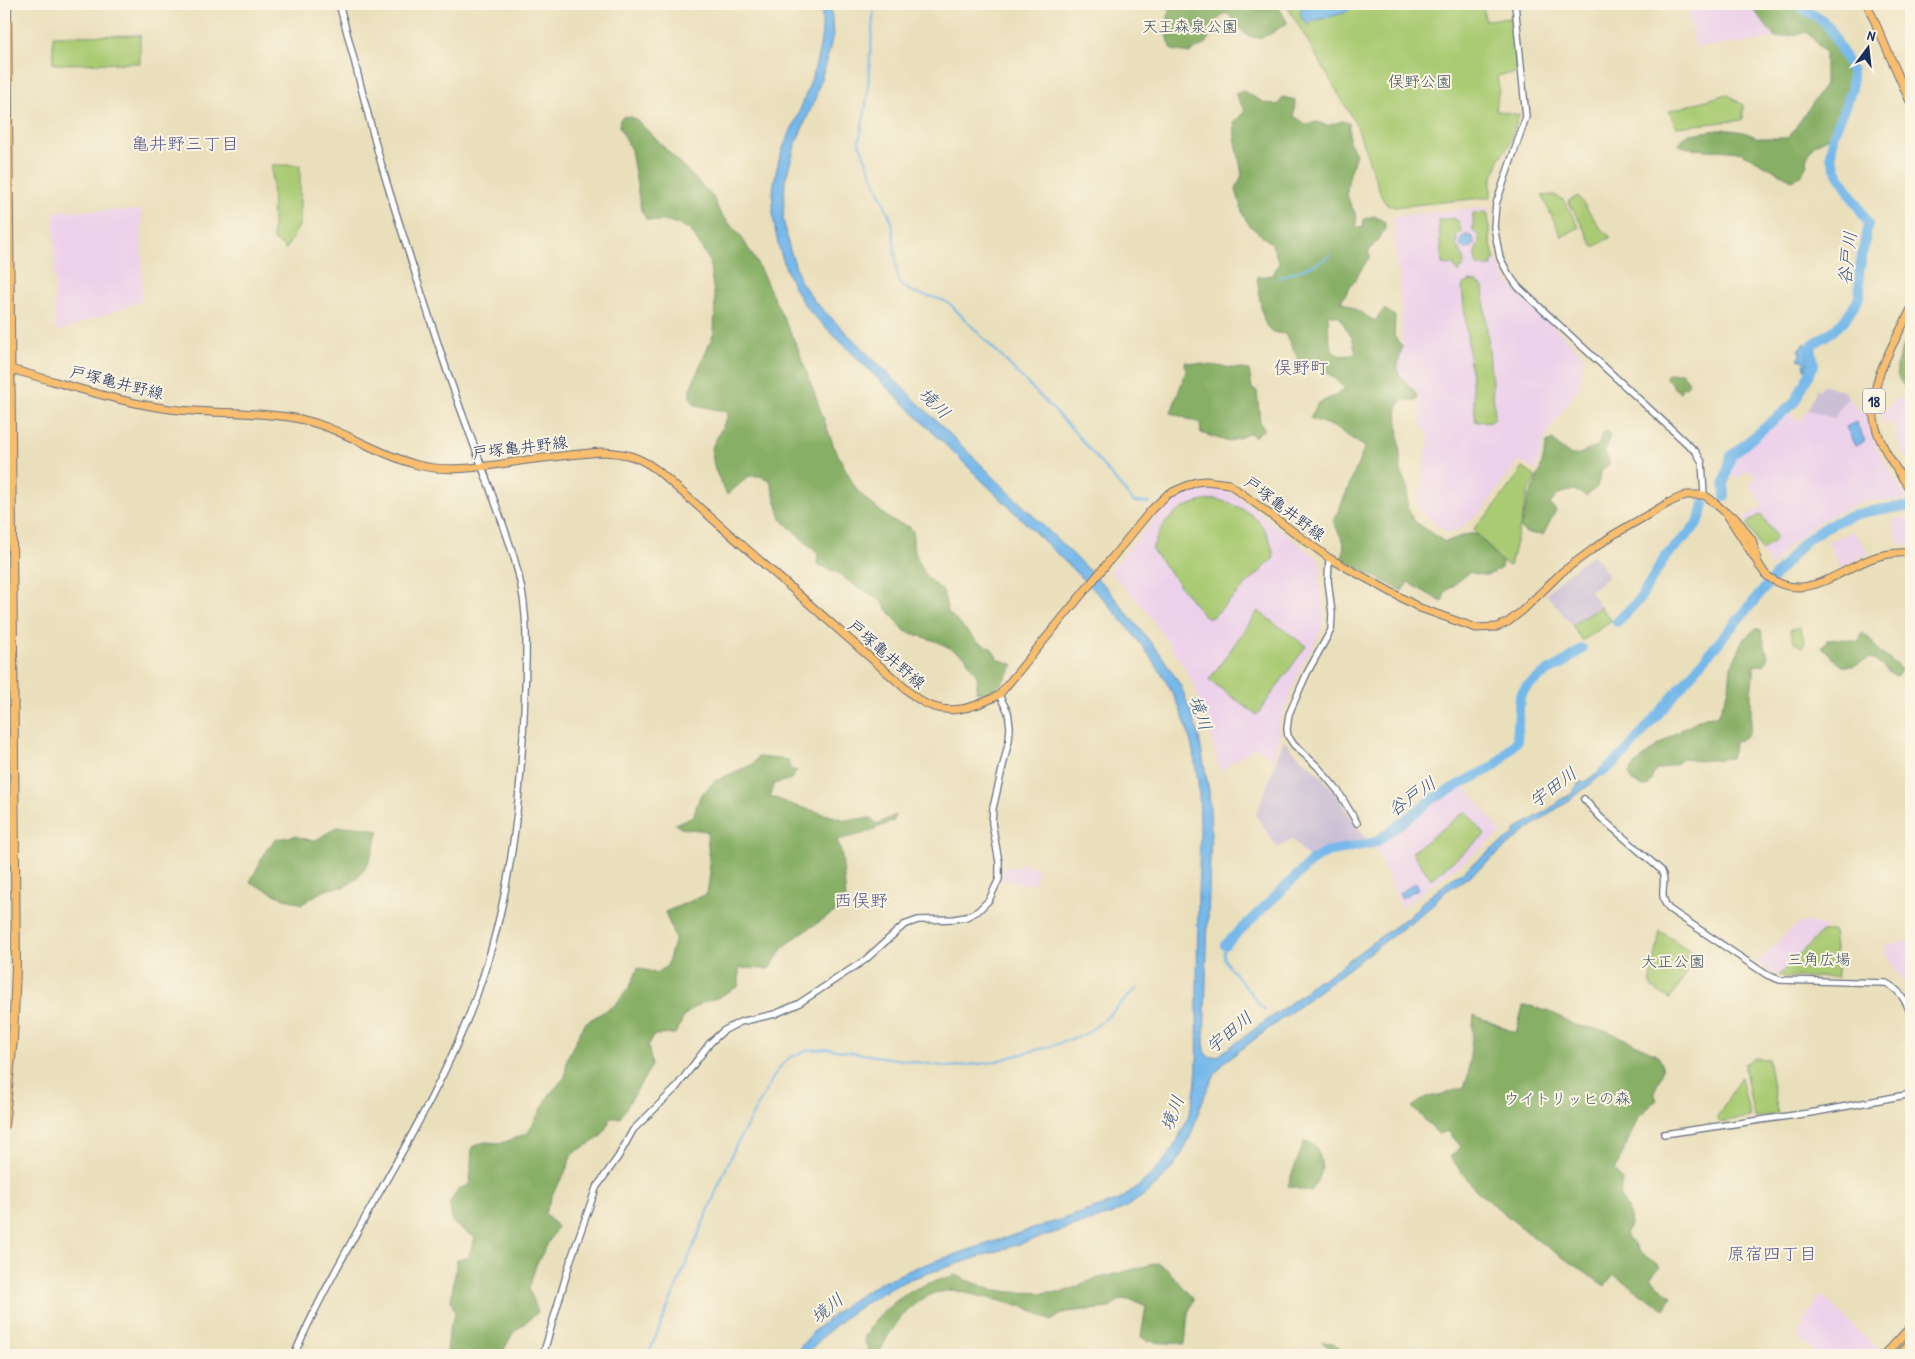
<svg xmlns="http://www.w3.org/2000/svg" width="1915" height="1359" font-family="'Patrick Hand','Klee One',sans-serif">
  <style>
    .built { fill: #ecd1ea }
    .industrial { fill: #cbbfd5 }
    .green { fill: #aacb73; stroke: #627d68 }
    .forest { fill: #87af65; stroke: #516f62; fill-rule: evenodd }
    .water { fill: #74b8ea; stroke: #4874a4 }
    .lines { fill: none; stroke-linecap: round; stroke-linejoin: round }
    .stream { stroke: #74b8ea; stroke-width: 2 }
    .river { stroke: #74b8ea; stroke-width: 10 }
    .minor-casing { stroke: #636d7f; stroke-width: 8 }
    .major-casing { stroke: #636d7f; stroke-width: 9 }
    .highway-casing { stroke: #636d7f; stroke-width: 10 }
    .minor { stroke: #fff; stroke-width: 5.5 }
    .major { stroke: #f9be6d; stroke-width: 7 }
    .highway { stroke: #f9be6d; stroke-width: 8 }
    .labels { text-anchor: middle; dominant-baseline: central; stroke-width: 4; stroke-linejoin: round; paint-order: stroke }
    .shield { fill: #fcf5e5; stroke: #5e6a86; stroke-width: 1 }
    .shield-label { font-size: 15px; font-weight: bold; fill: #1b2f5e }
    .park-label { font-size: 16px; fill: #3f5663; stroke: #fcf5e5 }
    .street-label { font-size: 16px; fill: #1b2f5e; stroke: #fcf5e5 }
    .neighbourhood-label { font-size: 18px; fill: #565b8f; stroke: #fcf5e5 }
    .water-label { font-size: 18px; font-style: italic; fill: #365888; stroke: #fcf5e5 }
  </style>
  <rect width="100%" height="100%" fill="#fcf5e5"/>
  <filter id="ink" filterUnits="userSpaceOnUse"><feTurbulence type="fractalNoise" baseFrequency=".02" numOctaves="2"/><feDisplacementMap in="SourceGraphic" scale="10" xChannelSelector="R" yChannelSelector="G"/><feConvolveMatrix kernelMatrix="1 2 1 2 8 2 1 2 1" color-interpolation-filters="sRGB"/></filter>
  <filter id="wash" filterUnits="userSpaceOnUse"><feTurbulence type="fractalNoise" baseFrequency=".0096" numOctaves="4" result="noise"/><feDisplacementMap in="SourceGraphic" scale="20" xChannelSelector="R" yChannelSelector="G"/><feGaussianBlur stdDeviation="1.12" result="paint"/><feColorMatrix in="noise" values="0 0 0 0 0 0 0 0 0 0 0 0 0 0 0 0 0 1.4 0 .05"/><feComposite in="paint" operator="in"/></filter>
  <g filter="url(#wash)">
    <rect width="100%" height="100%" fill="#eadfbb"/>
    <path class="built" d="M 1687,4 L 1755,4 L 1755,11 L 1775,38 L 1732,44 L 1696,47 L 1694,45 Z
      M 1489,207 L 1488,224 L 1490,241 L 1494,257 L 1507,281 L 1584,356 L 1580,385 L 1546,436 L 1535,471 L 1519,460 L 1482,511 L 1456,531 L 1448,533 L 1420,512 L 1417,498 L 1423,483 L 1423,473 L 1429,435 L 1421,425 L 1418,394 L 1398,370 L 1402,346 L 1399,272 L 1397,269 L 1393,220 L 1394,216 Z
      M 140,210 L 142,212 L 142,301 L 57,332 L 55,330 L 54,214 L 55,211 Z
      M 1848,397 L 1858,410 L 1866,412 L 1877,449 L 1908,500 L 1865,501 L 1821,520 L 1789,545 L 1771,568 L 1744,519 L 1763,506 L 1751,488 L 1755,476 L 1748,470 L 1736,480 L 1728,470 L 1730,461 L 1788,413 L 1799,422 L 1808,410 L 1834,418 Z
      M 1897,398 L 1911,402 L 1911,464 L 1896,440 L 1895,435 L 1896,426 L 1891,423 L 1882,421 L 1882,413 Z
      M 1201,489 L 1223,489 L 1237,496 L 1321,561 L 1320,585 L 1324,617 L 1322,630 L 1301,667 L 1278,726 L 1279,736 L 1272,759 L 1255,747 L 1220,771 L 1206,719 L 1195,687 L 1183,665 L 1145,609 L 1109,572 L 1163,509 L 1176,499 L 1190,491 Z
      M 1911,515 L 1911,545 L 1901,545 L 1892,525 L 1896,518 L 1905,518 Z
      M 1852,531 L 1859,538 L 1869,553 L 1841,568 L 1827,542 Z
      M 1464,785 L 1502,833 L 1401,908 L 1375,847 L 1395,834 L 1440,796 Z
      M 1021,863 L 1038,868 L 1035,883 L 1029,882 L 1028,885 L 1002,880 L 1004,867 L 1014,867 L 1020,866 Z
      M 1805,921 L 1826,927 L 1779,975 L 1771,973 L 1757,963 L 1786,933 Z
      M 1911,940 L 1911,1002 L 1905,984 L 1885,953 L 1885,945 Z
      M 1820,1294 L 1880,1351 L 1876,1355 L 1817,1355 L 1797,1338 L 1802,1324 Z"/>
    <path class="industrial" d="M 1823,385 L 1844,391 L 1848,397 L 1834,418 L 1808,410 L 1817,389 L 1820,391 Z
      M 1593,554 L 1609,576 L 1590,591 L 1600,607 L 1572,625 L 1546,594 L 1563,577 Z
      M 1284,739 L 1293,751 L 1316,771 L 1333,790 L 1370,845 L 1327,852 L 1310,860 L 1292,839 L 1278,848 L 1256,816 Z"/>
    <path class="green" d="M 1286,4 L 1483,4 L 1485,20 L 1511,18 L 1517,73 L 1497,76 L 1499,89 L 1495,110 L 1519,115 L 1509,146 L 1500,157 L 1491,183 L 1491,197 L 1395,207 L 1387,205 L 1382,198 L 1356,124 Z
      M 140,35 L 140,63 L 53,64 L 53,36 Z
      M 1727,94 L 1743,105 L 1743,120 L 1676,127 L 1669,111 Z
      M 272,165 L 300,165 L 300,224 L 286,249 L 273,239 Z
      M 1554,195 L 1564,200 L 1579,227 L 1562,237 L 1542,196 Z
      M 1578,196 L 1602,230 L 1611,237 L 1594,247 L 1568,201 Z
      M 1486,212 L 1488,214 L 1490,241 L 1495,260 L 1492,260 L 1492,266 L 1477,266 C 1476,262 1475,256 1475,253 C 1477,244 1484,238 1473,231 L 1473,213 Z
      M 1455,218 L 1455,220 L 1459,221 L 1461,232 L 1457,235 L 1456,245 C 1461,253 1466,258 1463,268 L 1460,268 L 1459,273 L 1453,265 L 1442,264 L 1438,220 Z
      M 1471,281 L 1476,282 L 1483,287 L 1495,415 L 1493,421 L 1476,422 L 1462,288 L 1464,284 Z
      M 1523,468 L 1536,477 L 1529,489 L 1510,566 L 1502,562 L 1474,530 L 1477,524 L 1488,515 Z
      M 1215,499 C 1249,508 1269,522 1274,558 L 1213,617 L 1207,617 L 1202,614 L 1152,550 C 1163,516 1181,504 1215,499 Z
      M 1761,514 L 1777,538 L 1762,551 L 1747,523 Z
      M 1600,607 L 1612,621 L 1582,641 L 1572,625 Z
      M 1258,611 L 1306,646 L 1257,715 L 1209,680 Z
      M 1800,627 L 1805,642 L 1802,647 L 1795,643 L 1790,630 Z
      M 1466,811 L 1485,835 L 1431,879 L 1412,852 Z
      M 1660,931 L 1698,956 L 1670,999 L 1652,988 L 1650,984 Z
      M 1833,931 L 1838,977 L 1786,977 L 1779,975 L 1821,932 Z
      M 1755,1058 L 1768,1059 L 1778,1114 L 1754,1118 L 1744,1064 Z
      M 1741,1077 L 1750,1117 L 1719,1122 L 1717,1117 Z"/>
    <path class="forest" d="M 1169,4 L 1277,4 L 1287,22 C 1275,32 1257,46 1242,31 C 1236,25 1234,18 1226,13 C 1215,19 1211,32 1207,43 L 1189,53 L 1172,50 L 1167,35 Z
      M 1755,4 L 1796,4 L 1823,21 L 1829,27 L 1849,71 L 1850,88 L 1831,135 L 1813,146 L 1806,160 L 1807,165 L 1801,176 L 1792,180 L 1742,153 C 1721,148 1700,153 1679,145 L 1685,135 L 1724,129 L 1744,132 L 1759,138 L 1788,138 L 1825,85 L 1825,53 L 1807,32 L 1775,38 L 1755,11 Z
      M 1243,91 L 1265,103 L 1278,105 L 1283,97 L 1295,100 L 1294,116 L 1306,124 L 1318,122 L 1327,126 L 1342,121 L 1349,123 L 1349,141 L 1356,153 C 1353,165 1347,179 1347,193 C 1348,205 1359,212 1356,227 L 1363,228 L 1364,219 L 1374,216 L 1385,222 L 1385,230 L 1368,252 L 1370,256 L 1341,301 L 1375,321 L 1384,309 L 1395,316 L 1394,336 L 1402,347 C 1401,354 1397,363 1398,371 C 1399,381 1417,387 1418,400 L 1403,400 L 1397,407 L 1401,471 L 1408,490 L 1407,506 L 1413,520 L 1445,542 L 1468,534 L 1477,534 L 1502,562 L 1501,568 C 1490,576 1483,577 1470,572 L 1445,592 L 1442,602 L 1408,582 L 1402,591 L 1342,559 L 1344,543 L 1333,521 C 1346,497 1354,472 1365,447 L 1334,427 L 1310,418 L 1318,403 L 1337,395 L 1345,388 C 1331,376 1319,362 1300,362 L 1285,334 C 1280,333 1274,334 1270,330 C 1261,324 1259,289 1257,277 L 1273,275 L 1279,263 L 1272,244 L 1250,226 L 1243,215 L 1236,189 L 1242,175 L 1235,136 L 1234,122 L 1245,111 L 1235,94 ZM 1328,314 L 1339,316 L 1353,340 L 1356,354 C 1350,355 1341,357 1336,354 C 1328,349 1328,322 1328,314 Z
      M 625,116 L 634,118 L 641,124 L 713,197 L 720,213 L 740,235 L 756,261 L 797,346 L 834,447 L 856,489 L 868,501 L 892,521 L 910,527 L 913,532 L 913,546 L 918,561 L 927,578 L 943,591 L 948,612 L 978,642 L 991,648 L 998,659 L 1014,665 L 1002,683 L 988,694 L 976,691 L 978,678 L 965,656 L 938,642 L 905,631 L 877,597 L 857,587 L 836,572 L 817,564 L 818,554 L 781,519 L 770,480 L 760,476 L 749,476 L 727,495 L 715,470 L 711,449 L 728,416 L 728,412 L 695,405 L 690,397 L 690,389 L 714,333 L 715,301 L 709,260 L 690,229 L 669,221 L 654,221 L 646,219 L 641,210 L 631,150 L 619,126 L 620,119 Z
      M 1911,331 L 1911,391 C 1885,376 1901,352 1911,331 Z
      M 1185,362 L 1249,370 L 1252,389 L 1257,391 L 1260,422 L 1264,429 L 1254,437 L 1250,433 L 1229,442 L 1201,433 L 1200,423 L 1171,413 L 1186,371 Z
      M 1678,373 L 1683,373 L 1689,383 L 1686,387 L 1682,387 L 1680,392 L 1674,388 L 1672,383 L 1667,380 L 1666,376 L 1669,374 Z
      M 1607,431 L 1610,435 L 1605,452 L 1610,463 L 1602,470 L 1597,487 L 1586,496 L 1574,490 L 1559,494 L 1550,504 L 1556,510 L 1543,535 L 1526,533 L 1520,528 L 1529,497 L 1540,471 L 1547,443 L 1553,440 C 1573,461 1572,457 1598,446 L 1602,434 Z
      M 1756,628 L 1761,630 L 1768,657 L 1765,664 L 1754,666 L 1751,695 L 1751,726 L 1748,735 L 1735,743 L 1731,758 L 1699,761 L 1682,758 L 1678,763 L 1655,771 L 1648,786 L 1644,787 L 1632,781 L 1629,773 C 1638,757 1685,725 1703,718 C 1707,716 1713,716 1718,716 L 1729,688 L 1731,667 L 1744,639 Z
      M 1862,633 C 1872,638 1874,647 1882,654 C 1889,659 1896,663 1901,670 L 1898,675 L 1895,676 L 1871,658 L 1853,666 L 1842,666 L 1822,647 L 1827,640 L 1843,639 L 1859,642 Z
      M 758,757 L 788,760 L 790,769 L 797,771 L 791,779 L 774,784 L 770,796 L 793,805 L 846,820 L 871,818 L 877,824 L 895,815 L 894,821 L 862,834 L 837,840 L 842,856 L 846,898 L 838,910 L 800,934 L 785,946 L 769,969 L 739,968 L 739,986 L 717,998 L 699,1004 L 685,1015 L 675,1034 L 654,1035 L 648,1046 L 652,1065 L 620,1118 L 611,1118 L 601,1137 L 572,1154 L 565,1173 L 553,1193 L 545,1213 L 557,1227 L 536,1265 L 529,1289 L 538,1312 L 513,1333 L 501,1355 L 447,1355 L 449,1330 L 455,1313 L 451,1300 L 457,1259 L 468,1258 L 475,1238 L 453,1223 L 449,1203 L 459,1189 L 470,1184 L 472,1147 L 484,1142 L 502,1143 L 528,1133 L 550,1094 L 565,1077 L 567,1058 L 585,1023 L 615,1005 L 629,988 L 638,968 L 656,973 L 667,966 L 675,938 L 665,912 L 707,894 L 710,873 L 707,831 L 681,828 L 675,824 L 693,816 L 700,796 L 715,781 L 753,764 Z
      M 357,826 L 379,831 C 373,852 367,876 345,886 C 339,889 332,887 326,890 C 318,893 310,899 302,904 L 281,897 L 250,882 L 267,849 L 276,839 L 294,836 L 310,840 L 316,840 L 337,827 Z
      M 1523,1006 L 1531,1006 L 1555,1014 L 1574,1025 L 1608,1031 L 1656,1054 C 1669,1068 1659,1078 1654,1093 L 1657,1100 L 1639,1116 L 1615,1171 L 1622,1180 L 1620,1196 L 1628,1209 L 1631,1223 L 1625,1234 L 1641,1253 L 1660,1266 L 1650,1278 L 1672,1296 L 1664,1309 L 1614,1275 L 1605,1286 L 1534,1238 L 1476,1190 L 1450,1157 L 1461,1147 L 1448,1131 L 1438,1134 L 1412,1107 L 1427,1097 L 1444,1094 L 1464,1087 L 1468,1076 L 1474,1015 L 1516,1033 Z
      M 1304,1142 C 1313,1144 1316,1146 1319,1154 C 1325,1173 1320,1176 1311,1192 L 1288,1186 C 1292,1170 1300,1157 1304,1142 Z
      M 1158,1263 L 1168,1270 L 1194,1299 L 1188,1313 L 1185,1344 C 1170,1342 1153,1345 1141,1337 L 1146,1306 L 1135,1301 L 1120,1299 L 1110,1308 L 1065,1312 L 1051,1321 L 1025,1307 L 1001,1301 L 953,1290 L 934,1293 L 919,1301 L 902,1316 L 888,1336 L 880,1351 L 874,1355 L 869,1351 L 864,1340 C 868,1324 893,1301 908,1293 C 922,1284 940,1280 955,1275 L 990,1289 L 1010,1292 L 1061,1293 L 1095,1279 Z
      M 1322,1342 L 1333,1343 L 1348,1355 L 1337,1355 Z"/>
    <path class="water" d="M 821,4 L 831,4 L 833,35 L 828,56 L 815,99 L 796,143 L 785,181 L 783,218 L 789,247 L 801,282 L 816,303 L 1105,586 L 1161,655 L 1181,686 L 1198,732 L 1209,791 L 1211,829 L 1204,1043 L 1206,1055 L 1211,1057 L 1218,1056 L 1308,990 L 1307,988 L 1316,981 L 1323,979 L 1410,915 L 1420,907 L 1420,904 L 1455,876 L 1460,874 L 1491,850 L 1514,835 L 1515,830 L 1557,804 C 1561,797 1565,798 1571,794 C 1575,790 1576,784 1582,781 L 1584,782 L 1616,762 C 1590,787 1560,806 1531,827 C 1511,842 1493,858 1474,873 C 1461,883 1439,892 1432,906 L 1227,1060 C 1207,1079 1201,1107 1192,1132 C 1178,1171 1146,1199 1110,1215 L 910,1279 C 869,1298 835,1321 806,1355 L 793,1355 L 814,1331 L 848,1303 L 878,1284 L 917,1267 L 1117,1201 C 1152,1179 1173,1156 1188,1117 C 1202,1079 1196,1028 1197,988 C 1197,957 1198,925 1198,894 C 1200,839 1204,785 1188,732 C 1173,681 1140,641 1106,602 L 810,312 C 794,292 786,272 779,247 C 772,221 770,195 777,168 C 780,152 788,137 795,122 C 810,85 827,44 821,4 Z
      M 1303,4 L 1353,4 L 1349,10 L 1344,13 L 1310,22 L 1309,26 C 1302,20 1297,13 1303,4 Z
      M1460 242a7 7 0 1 1 14 0a7 7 0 1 1-14 0Z
      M 1804,343 L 1807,345 C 1806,354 1810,360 1807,369 L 1805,369 L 1804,361 L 1798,359 L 1801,354 L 1799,350 Z
      M 1856,422 L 1865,441 L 1855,446 L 1846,427 Z
      M 1416,883 L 1419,888 L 1402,898 L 1399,893 Z"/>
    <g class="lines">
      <path class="stream" d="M 874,4 L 867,99 L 859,143 L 892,222 L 898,282 C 913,298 936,294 950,304 L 1072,429 L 1134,502 L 1149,503
        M 1278,278 L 1316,264 L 1331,255
        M 1225,945 L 1224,958 L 1227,964 L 1265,1011
        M 648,1355 L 734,1149 L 774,1076 L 784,1062 L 791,1057 L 809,1050 L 829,1049 L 949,1067 L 989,1063 L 1058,1044 L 1087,1033 L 1104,1020 L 1136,989"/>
      <path class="river" d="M 1725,496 L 1724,484 L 1731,456 L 1794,403 L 1814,365 L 1811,347 L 1813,344 L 1833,331 L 1843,322 L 1857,302 L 1860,294 L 1859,273 L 1868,223 L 1836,170 L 1831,157 L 1833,136 L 1852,89 L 1852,71 L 1829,27 L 1823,21 L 1796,4
        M 1617,622 L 1639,600 L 1665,557 L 1696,526 L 1702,513 L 1704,503
        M 1603,772 L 1626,752 L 1803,543 C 1836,516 1869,508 1911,507
        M 1225,945 L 1313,860 L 1327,852 L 1376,842 L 1434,798 L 1495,766 L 1517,741 L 1520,696 L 1526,687 L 1548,671 L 1562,664 L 1582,649"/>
    </g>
  </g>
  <g filter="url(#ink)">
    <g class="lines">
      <g class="minor-casing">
        <path id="minor" d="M 1515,4 L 1526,117 L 1496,204 L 1494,227 L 1500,258 L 1508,273 L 1518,287 L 1696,452 L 1702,462 L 1704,495
          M 1329,558 L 1328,580 L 1332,614 L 1331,630 L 1307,673 L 1289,714 L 1287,729 L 1288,736 L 1294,745 L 1317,766 L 1338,791 L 1357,823
          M 1584,799 L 1600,817 L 1661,870 C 1669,883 1656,893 1669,909 L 1767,975 L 1780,980 L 1886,983 C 1900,990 1907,1001 1911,1016
          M 1664,1134 L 1816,1112 L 1911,1094
          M 294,1355 C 348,1232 430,1123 476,997 C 509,905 520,812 524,715 C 525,683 528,646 525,614 C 522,574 507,535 493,497 C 477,452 459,407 444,362 C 423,298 402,234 383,170 C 367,115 355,59 339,4
          M 543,1355 L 571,1259 L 596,1188 L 618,1157 L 633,1130 L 675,1089 L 710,1043 L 723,1031 L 740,1022 L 775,1014 L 798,1004 L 865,960 L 904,925 L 918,920 L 954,919 L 966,917 L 978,911 L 989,900 L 999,879 L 999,862 L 992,823 L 993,808 L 1009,740 L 1010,727 L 1008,712 L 999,695"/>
      </g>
      <g class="major-casing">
        <path id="major" d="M 1867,4 L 1911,104
          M 1911,309 C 1894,345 1864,386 1876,428 C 1883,451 1898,471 1911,491
          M 10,369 C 59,382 113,401 163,408 C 207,415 251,410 295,418 C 339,426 375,454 418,465 C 452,474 492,465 527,460 C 552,457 577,454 602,452 C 625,453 638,456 657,470 L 915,697 C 943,718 970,710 999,695 L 1152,509 L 1168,494 L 1196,482 L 1206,481 L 1229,484 L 1329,558 L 1420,608 L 1476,628 L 1497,627 L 1508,622 L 1522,611 L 1562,572 L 1593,549 L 1613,535 L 1670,502 L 1686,495 L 1704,495 L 1710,499 L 1725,512 L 1736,518 L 1752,540 L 1759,566
          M 1726,513 L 1765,574 C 1802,606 1837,571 1873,558 C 1885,553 1898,553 1911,552"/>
      </g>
      <g class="highway-casing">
        <path id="highway" d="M 4,1126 L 13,1039 L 16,968 L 7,4
          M 1885,1355 L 1911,1327
          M 1900,1355 L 1911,1343"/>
      </g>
      <use href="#minor" class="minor"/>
      <use href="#major" class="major"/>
      <use href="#highway" class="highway"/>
    </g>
  </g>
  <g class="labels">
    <rect class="shield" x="1863" y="388.5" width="22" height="25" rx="4"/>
    <g class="shield-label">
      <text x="1874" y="401">18</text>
    </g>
    <g class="park-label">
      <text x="1190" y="26">天王森泉公園</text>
      <text x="1420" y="81">俣野公園</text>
      <text x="1819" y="959">三角広場</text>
      <text x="1673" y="961">大正公園</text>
      <text x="1567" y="1098">ウイトリッヒの森</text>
    </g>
    <g class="street-label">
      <text transform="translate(117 382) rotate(14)">戸塚亀井野線</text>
      <text transform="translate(520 447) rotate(-7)">戸塚亀井野線</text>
      <text transform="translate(1285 508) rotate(37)">戸塚亀井野線</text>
      <text transform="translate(887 654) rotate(41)">戸塚亀井野線</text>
    </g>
    <g class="neighbourhood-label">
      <text x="185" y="143">亀井野三丁目</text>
      <text x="1301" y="367">俣野町</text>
      <text x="861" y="900">西俣野</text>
      <text x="1772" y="1253">原宿四丁目</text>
    </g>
    <g class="water-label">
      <text transform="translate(1847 258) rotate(-83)">谷戸川</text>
      <text transform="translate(935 403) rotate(45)">境川</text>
      <text transform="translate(1201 713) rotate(71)">境川</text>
      <text transform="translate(1553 787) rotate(-37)">宇田川</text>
      <text transform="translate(1412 796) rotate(-35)">谷戸川</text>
      <text transform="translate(1229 1032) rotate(-40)">宇田川</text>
      <text transform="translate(1172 1113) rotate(-69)">境川</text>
      <text transform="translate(827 1308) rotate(-39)">境川</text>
    </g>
  </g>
  <rect width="1915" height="1359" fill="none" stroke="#fcf5e5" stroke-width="20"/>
  <g transform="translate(1868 48) rotate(15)" stroke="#fcf5e5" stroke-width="4" paint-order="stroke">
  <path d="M0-4L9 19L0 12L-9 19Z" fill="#1b2f5e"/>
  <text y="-8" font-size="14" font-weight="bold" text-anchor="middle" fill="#1b2f5e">N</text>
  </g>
</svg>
